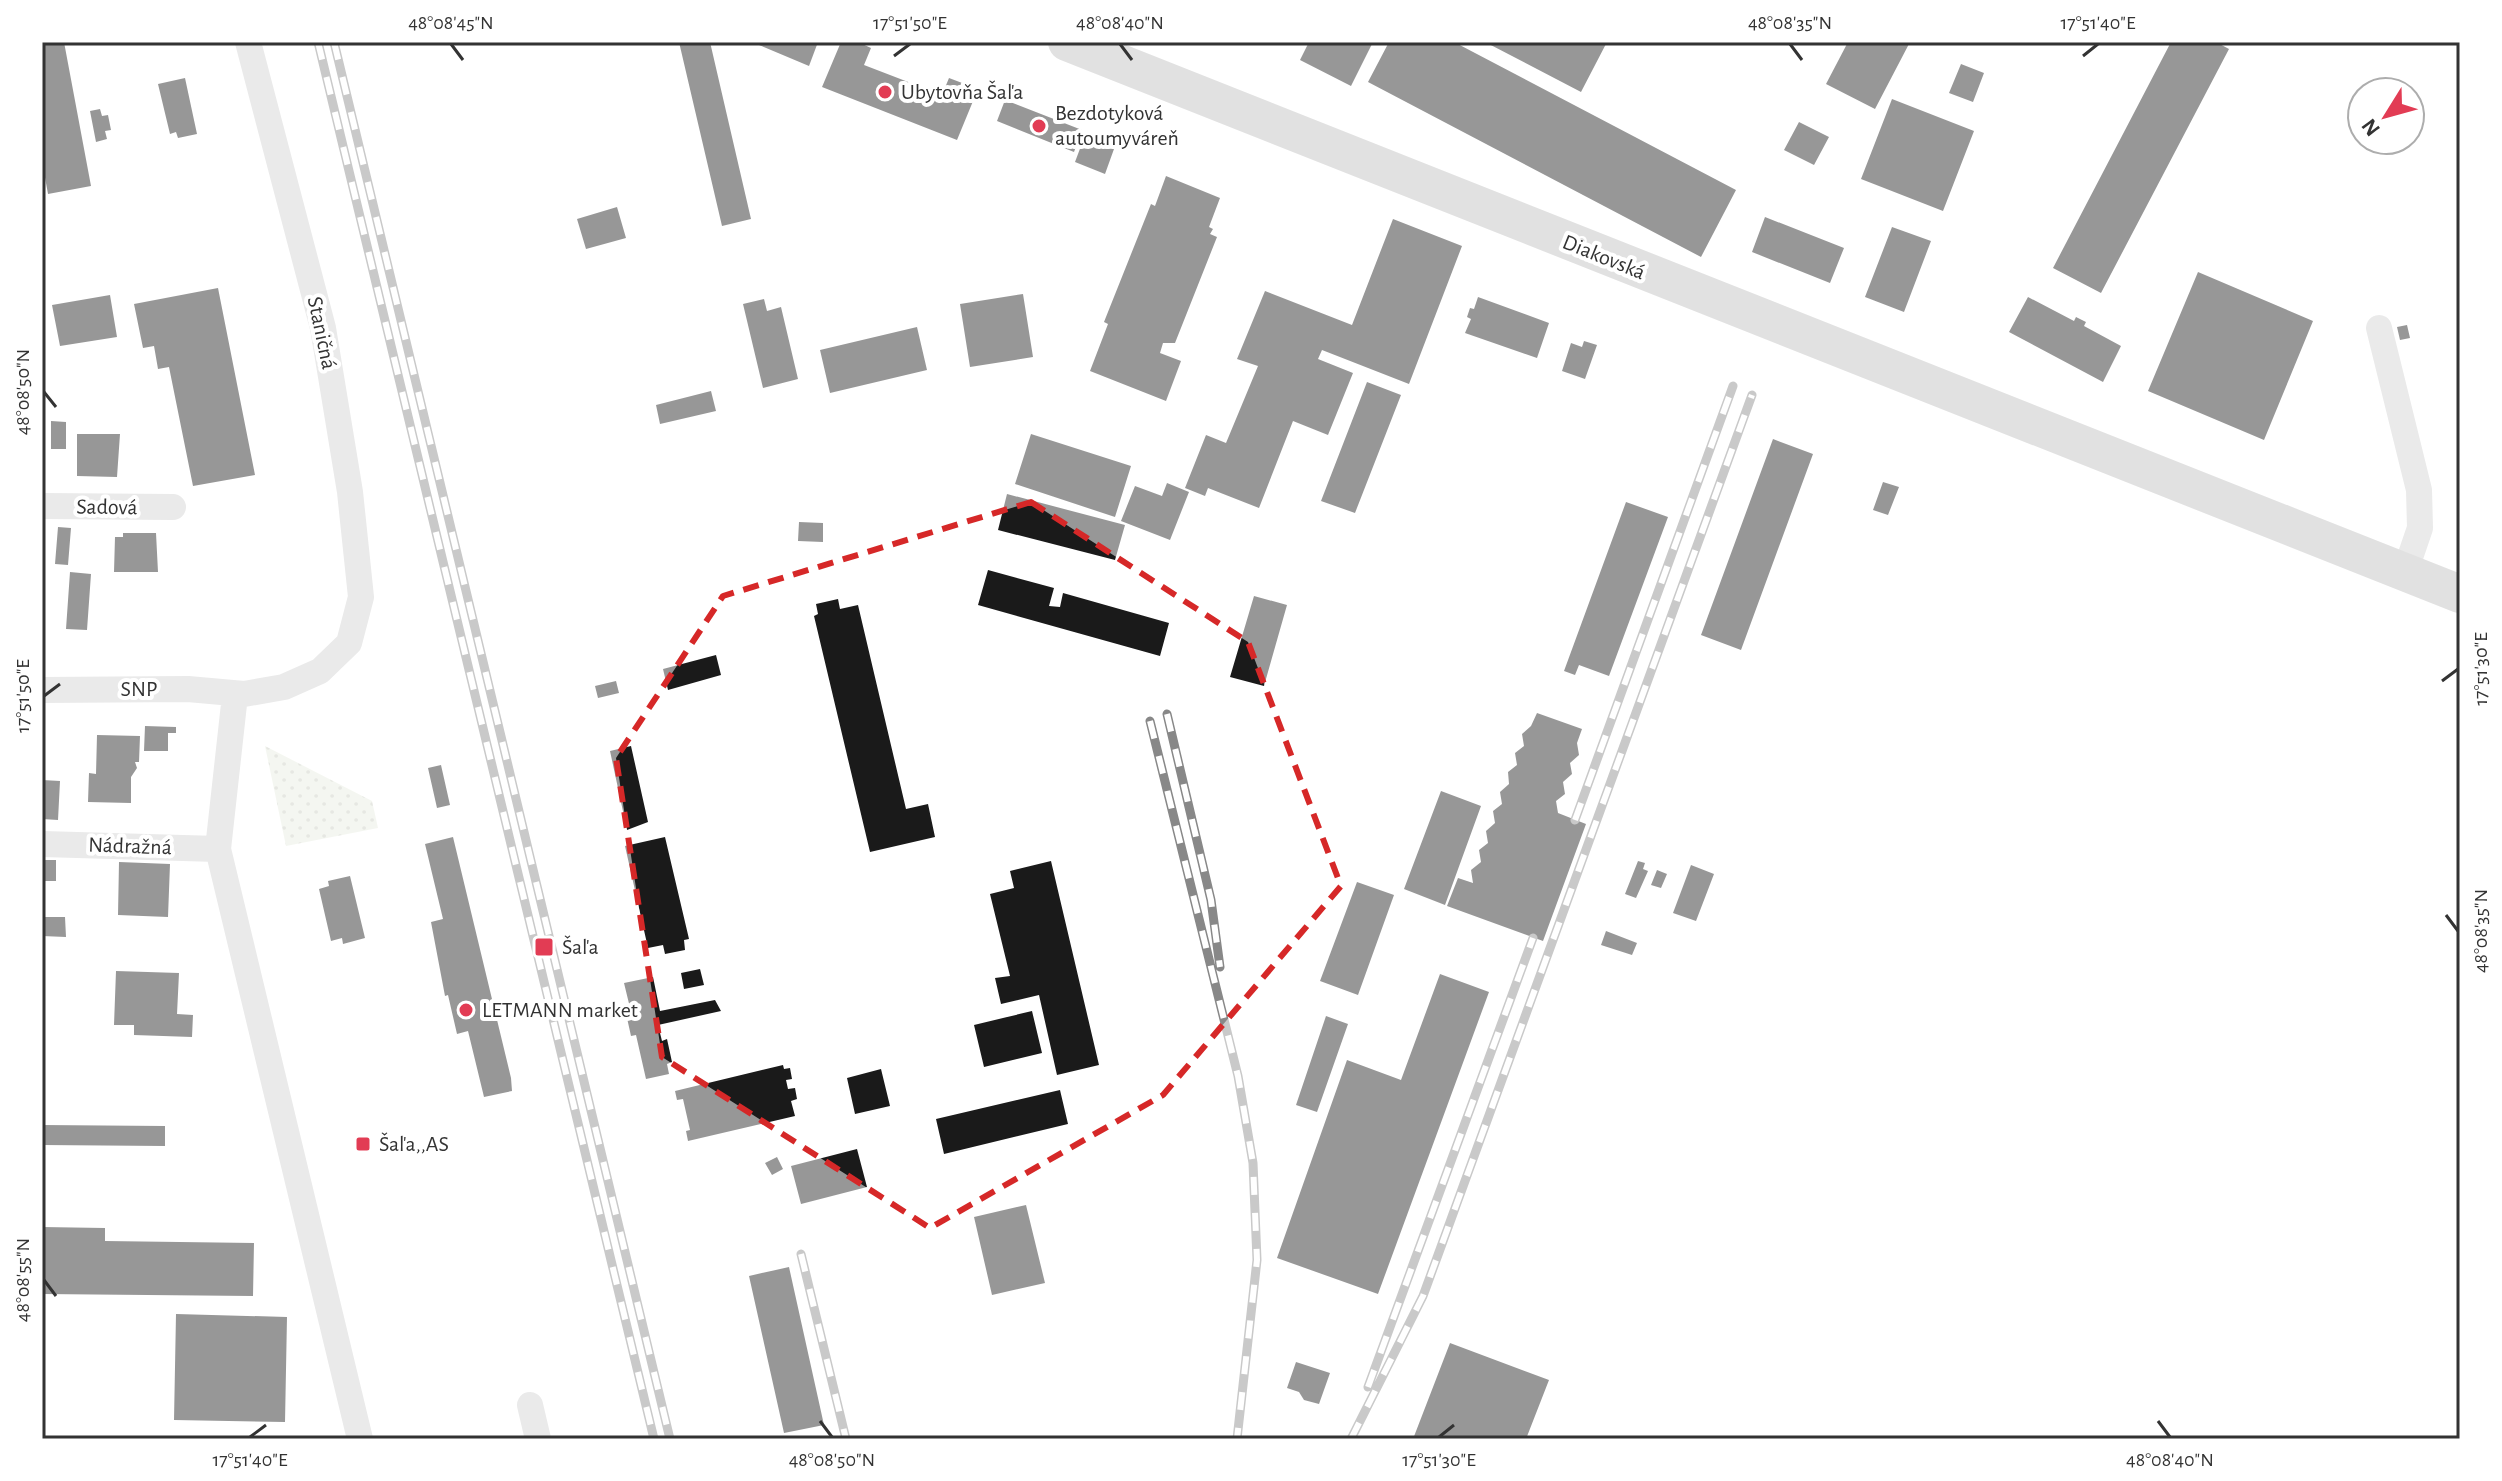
<svg xmlns="http://www.w3.org/2000/svg" width="2502" height="1481" font-family="'Alegreya Sans',sans-serif">
  <style>
    .grass { fill: url(#grass-dots) }
    .building { fill: #1a1a1a }
    .lines { fill: none; stroke-linecap: round; stroke-linejoin: round }
    .street { stroke: #d0d0d0; stroke-width: 26 }
    .secondary { stroke: #bdbdbd; stroke-width: 38 }
    .rail-casing { stroke: #888; stroke-width: 9 }
    .rail { stroke: #fff; stroke-width: 6; stroke-dasharray: 18; stroke-linecap: butt }
    .marked { fill: none; stroke: #d62828; stroke-width: 6; stroke-dasharray: 16 10; stroke-linejoin: round }
    .ticks { fill: none; stroke: #333; stroke-width: 3 }
    .poi-dot { fill: #e23c54; stroke: #fff; stroke-width: 3 }
    .labels { text-anchor: middle; dominant-baseline: central; stroke-width: 8; stroke-linejoin: round; paint-order: stroke }
    .poi-label { font-size: 22px; fill: #333; stroke: #fff; text-anchor: start }
    .street-label { font-size: 22px; fill: #333; stroke: #fff }
    .neatline { fill: none; stroke: #333; stroke-width: 3 }
    .ticks-label { font-size: 20px; text-anchor: middle; fill: #333 }
  </style>
  <defs>
    <pattern id="grass-dots" width="8" height="8" patternUnits="userSpaceOnUse" patternTransform="scale(2)"><rect width="8" height="8" fill="#e7ecdf"/><path d="M2 2h.1M6 6h.1" fill="none" stroke="#c7cbc0" stroke-width="1.8" stroke-linecap="round"/></pattern>
  </defs>
  <rect width="100%" height="100%" fill="#fff"/>
  <path class="grass" d="M 265,746 L 372,801 L 378,828 L 286,846 Z"/>
  <path class="building" d="M 42,42 L 64,42 L 91,186 L 48,194 L 42,161 Z
    M 679,42 L 710,42 L 751,219 L 722,226 Z
    M 760,42 L 818,42 L 809,66 L 759,45 Z
    M 841,42 L 858,42 L 871,48 L 864,65 L 942,95 L 949,78 L 978,89 L 957,140 L 822,87 Z
    M 1309,42 L 1373,42 L 1351,86 L 1300,60 Z
    M 1389,42 L 1454,42 L 1736,190 L 1701,257 L 1368,82 Z
    M 1485,42 L 1607,42 L 1581,92 Z
    M 1848,42 L 1910,42 L 1875,109 L 1826,84 Z
    M 2171,42 L 2216,42 L 2229,49 L 2101,293 L 2053,268 Z
    M 1961,64 L 1984,73 L 1973,102 L 1949,93 Z
    M 185,78 L 197,134 L 178,138 L 176,132 L 170,134 L 158,84 Z
    M 1892,99 L 1974,131 L 1943,211 L 1861,179 Z
    M 1005,100 L 1082,130 L 1074,152 L 997,121 Z
    M 100,109 L 102,116 L 108,115 L 111,130 L 105,131 L 107,139 L 96,142 L 90,111 Z
    M 1799,122 L 1829,137 L 1814,165 L 1784,150 Z
    M 1084,138 L 1114,149 L 1105,174 L 1075,162 Z
    M 1166,176 L 1220,198 L 1209,227 L 1213,229 L 1210,234 L 1217,237 L 1175,343 L 1163,343 L 1160,353 L 1181,361 L 1166,401 L 1090,371 L 1108,324 L 1104,322 L 1151,204 L 1155,206 Z
    M 617,207 L 626,238 L 586,249 L 577,219 Z
    M 1765,217 L 1844,248 L 1830,283 L 1752,252 Z
    M 1393,219 L 1462,246 L 1409,384 L 1322,350 L 1318,359 L 1353,373 L 1328,435 L 1293,421 L 1259,508 L 1208,488 L 1205,496 L 1185,488 L 1206,435 L 1226,443 L 1258,366 L 1237,359 L 1265,291 L 1352,325 Z
    M 1892,227 L 1931,241 L 1904,312 L 1865,297 Z
    M 2198,272 L 2313,321 L 2264,440 L 2148,391 Z
    M 218,288 L 255,475 L 193,486 L 169,367 L 158,369 L 154,346 L 143,348 L 134,304 Z
    M 1023,294 L 1033,357 L 970,367 L 960,304 Z
    M 110,295 L 117,337 L 60,346 L 52,305 Z
    M 1478,297 L 1549,323 L 1537,358 L 1465,333 L 1471,319 L 1467,317 L 1470,308 L 1474,309 Z
    M 2028,297 L 2074,321 L 2076,317 L 2086,322 L 2084,326 L 2121,346 L 2103,382 L 2009,332 Z
    M 764,299 L 767,311 L 781,307 L 798,379 L 763,388 L 743,304 Z
    M 2407,325 L 2410,338 L 2400,340 L 2397,327 Z
    M 917,327 L 927,370 L 830,393 L 820,350 Z
    M 1584,341 L 1597,345 L 1585,379 L 1562,371 L 1571,343 L 1582,347 Z
    M 1367,382 L 1401,395 L 1355,513 L 1321,501 Z
    M 711,391 L 716,411 L 660,424 L 656,405 Z
    M 51,421 L 66,422 L 66,449 L 51,449 Z
    M 77,434 L 120,434 L 117,477 L 77,476 Z
    M 1031,434 L 1131,466 L 1115,517 L 1015,484 Z
    M 1773,439 L 1813,454 L 1741,650 L 1701,635 Z
    M 1883,482 L 1899,487 L 1888,515 L 1873,510 Z
    M 1167,483 L 1189,492 L 1170,540 L 1121,521 L 1135,486 L 1162,496 Z
    M 1007,494 L 1125,525 L 1115,560 L 998,530 Z
    M 1626,502 L 1668,517 L 1609,676 L 1579,665 L 1575,675 L 1564,671 Z
    M 799,522 L 823,523 L 823,542 L 798,541 Z
    M 58,527 L 71,528 L 68,565 L 55,564 Z
    M 123,533 L 156,533 L 158,572 L 114,572 L 115,537 L 123,537 Z
    M 988,570 L 1054,588 L 1049,606 L 1060,607 L 1063,593 L 1169,623 L 1160,656 L 978,605 Z
    M 70,572 L 91,574 L 87,630 L 66,629 Z
    M 1254,596 L 1287,605 L 1264,686 L 1230,677 Z
    M 838,599 L 840,609 L 858,605 L 906,809 L 928,804 L 935,837 L 870,852 L 814,616 L 818,614 L 816,604 Z
    M 716,655 L 721,675 L 668,690 L 663,669 Z
    M 616,681 L 619,693 L 598,698 L 595,686 Z
    M 1537,713 L 1582,729 L 1577,743 L 1579,755 L 1570,763 L 1572,774 L 1563,782 L 1565,794 L 1556,801 L 1558,813 L 1586,824 L 1543,941 L 1447,906 L 1458,878 L 1473,883 L 1471,870 L 1481,862 L 1479,850 L 1488,843 L 1486,831 L 1495,823 L 1493,811 L 1502,804 L 1500,792 L 1509,784 L 1508,772 L 1517,765 L 1515,753 L 1524,746 L 1522,734 L 1531,726 Z
    M 145,726 L 176,727 L 176,733 L 168,733 L 168,751 L 144,751 Z
    M 97,735 L 140,736 L 139,762 L 135,762 L 137,768 L 131,777 L 131,803 L 88,802 L 89,773 L 96,774 Z
    M 631,746 L 648,822 L 627,830 L 610,751 Z
    M 441,765 L 450,805 L 437,808 L 428,768 Z
    M 42,780 L 60,781 L 58,820 L 42,819 Z
    M 1441,791 L 1481,806 L 1445,905 L 1404,889 Z
    M 453,837 L 511,1078 L 512,1091 L 484,1097 L 468,1031 L 457,1034 L 448,995 L 445,996 L 431,922 L 443,919 L 425,844 Z
    M 665,837 L 689,939 L 684,940 L 685,950 L 665,954 L 663,945 L 648,948 L 625,846 Z
    M 42,860 L 56,860 L 56,881 L 42,881 Z
    M 1051,861 L 1099,1065 L 1057,1075 L 1039,995 L 1001,1004 L 995,978 L 1010,976 L 990,894 L 1014,888 L 1010,871 Z
    M 1638,861 L 1645,863 L 1643,869 L 1648,871 L 1636,898 L 1625,894 Z
    M 119,862 L 170,864 L 168,917 L 118,915 Z
    M 1691,865 L 1714,874 L 1696,921 L 1673,913 Z
    M 1657,870 L 1667,874 L 1661,888 L 1651,885 Z
    M 350,876 L 365,938 L 343,944 L 342,938 L 331,941 L 319,889 L 329,886 L 328,881 Z
    M 1357,882 L 1394,895 L 1358,995 L 1320,981 Z
    M 42,917 L 65,917 L 66,937 L 42,936 Z
    M 1606,931 L 1637,943 L 1632,955 L 1601,945 Z
    M 700,969 L 704,985 L 684,989 L 681,973 Z
    M 116,971 L 179,973 L 177,1014 L 193,1015 L 192,1037 L 134,1035 L 134,1025 L 114,1025 Z
    M 1440,974 L 1489,992 L 1378,1294 L 1277,1258 L 1347,1060 L 1401,1080 Z
    M 653,977 L 660,1011 L 715,1000 L 721,1011 L 658,1025 L 662,1041 L 667,1039 L 672,1062 L 667,1064 L 669,1074 L 646,1079 L 636,1035 L 631,1036 L 627,1018 L 632,1016 L 624,983 Z
    M 1032,1011 L 1042,1053 L 984,1067 L 974,1025 Z
    M 1326,1016 L 1348,1024 L 1317,1112 L 1296,1105 Z
    M 783,1065 L 784,1069 L 790,1068 L 792,1079 L 786,1080 L 788,1089 L 795,1088 L 797,1099 L 791,1101 L 795,1116 L 688,1141 L 686,1131 L 690,1130 L 683,1099 L 677,1100 L 675,1091 Z
    M 881,1069 L 890,1106 L 855,1114 L 847,1078 Z
    M 1060,1090 L 1068,1124 L 944,1154 L 936,1119 Z
    M 42,1125 L 165,1126 L 165,1146 L 42,1145 Z
    M 857,1149 L 867,1187 L 801,1204 L 791,1166 Z
    M 777,1157 L 783,1169 L 772,1175 L 765,1163 Z
    M 1026,1205 L 1045,1283 L 992,1295 L 974,1217 Z
    M 42,1227 L 105,1228 L 105,1241 L 254,1243 L 253,1296 L 42,1294 Z
    M 789,1267 L 824,1425 L 784,1433 L 749,1276 Z
    M 176,1314 L 287,1317 L 285,1422 L 174,1420 Z
    M 1450,1343 L 1549,1380 L 1526,1439 L 1413,1439 Z
    M 1296,1362 L 1330,1373 L 1319,1404 L 1304,1400 L 1299,1392 L 1287,1388 Z"/>
  <g class="lines">
    <path class="street" d="M 2379,328 L 2419,490 L 2420,528 L 2405,572
      M 42,506 L 173,507
      M 42,690 L 188,689 L 244,694 L 284,687 L 320,671 L 349,643 L 361,597 L 350,492 L 323,328 L 248,42
      M 235,695 L 218,849 L 360,1439
      M 42,844 L 218,849
      M 530,1405 L 538,1439"/>
    <path class="secondary" d="M 1067,42 L 2460,594"/>
    <g class="rail-casing">
      <path id="rail" d="M 318,42 L 654,1439
        M 334,42 L 670,1439
        M 1167,714 L 1211,900 L 1220,967
        M 1150,721 L 1238,1076 L 1253,1163 L 1257,1260 L 1237,1439
        M 1575,820 L 1733,386
        M 801,1254 L 846,1439
        M 1368,1387 L 1533,938
        M 1351,1439 L 1423,1296 L 1752,395"/>
    </g>
    <use href="#rail" class="rail"/>
  </g>
  <path d="M0 0H2502V1481H0ZM 1031,502 L 1248,642 L 1341,886 L 1163,1095 L 930,1228 L 662,1057 L 616,758 L 723,596 Z" fill="#fff" fill-opacity=".55" fill-rule="evenodd"/>
  <path class="marked" d="M 1031,502 L 1248,642 L 1341,886 L 1163,1095 L 930,1228 L 662,1057 L 616,758 L 723,596 Z"/>
  <path class="ticks" d="M 451,44 L 463,60M 1120,44 L 1132,60M 1790,44 L 1802,60M 894,56 L 910,44M 2083,56 L 2098,44M 44,392 L 56,407M 2442,681 L 2458,669M 44,696 L 60,684M 2446,915 L 2458,931M 44,1280 L 56,1296M 820,1421 L 832,1437M 2158,1421 L 2170,1437M 250,1437 L 266,1425M 1439,1437 L 1454,1425"/>
  <g class="poi-dot">
    <circle cx="885" cy="92" r="8"/>
    <circle cx="1039" cy="126" r="8"/>
    <rect x="534" y="937" width="20" height="20" rx="4"/>
    <circle cx="466" cy="1010" r="8"/>
    <rect x="355" y="1136" width="16" height="16" rx="4"/>
  </g>
  <g class="labels">
    <g class="poi-label">
      <text x="901" y="92">Ubytovňa Šaľa</text>
      <text x="1055" y="113">Bezdotyková<tspan x="1055" dy="25">autoumyváreň</tspan></text>
      <text x="562" y="947">Šaľa</text>
      <text x="482" y="1010">LETMANN market</text>
      <text x="379" y="1144">Šaľa,,AS</text>
    </g>
    <g class="street-label">
      <text transform="translate(1604 257) rotate(22)">Diakovská</text>
      <text transform="translate(322 333) rotate(78)">Staničná</text>
      <text transform="translate(107 507) rotate(1)">Sadová</text>
      <text x="139" y="689">SNP</text>
      <text transform="translate(130 846) rotate(2)">Nádražná</text>
    </g>
  </g>
  <rect width="2502" height="1481" fill="none" stroke="#ffffff" stroke-width="88"/>
  <g transform="translate(2386 116) rotate(233)"><circle r="38" fill="#ffffff" stroke="#adadad" stroke-width="2"/>
  <path d="M0-6L14 30L0 20L-14 30Z" fill="#e23c54"/>
  <text y="-12" font-size="22" font-weight="bold" text-anchor="middle" fill="#333333">N</text>
  </g>
  <rect x="44" y="44" width="2414" height="1393" class="neatline"/>
  <g class="ticks-label">
    <text x="451" y="29">48°08'45"N</text>
    <text x="910" y="29">17°51'50"E</text>
    <text x="1120" y="29">48°08'40"N</text>
    <text x="1790" y="29">48°08'35"N</text>
    <text x="2098" y="29">17°51'40"E</text>
    <text transform="translate(22 392) rotate(-90)" y="7">48°08'50"N</text>
    <text transform="translate(2480 669) rotate(-90)" y="7">17°51'30"E</text>
    <text transform="translate(22 696) rotate(-90)" y="7">17°51'50"E</text>
    <text transform="translate(2480 931) rotate(-90)" y="7">48°08'35"N</text>
    <text transform="translate(22 1280) rotate(-90)" y="7">48°08'55"N</text>
    <text x="250" y="1466">17°51'40"E</text>
    <text x="832" y="1466">48°08'50"N</text>
    <text x="1439" y="1466">17°51'30"E</text>
    <text x="2170" y="1466">48°08'40"N</text>
  </g>
</svg>
